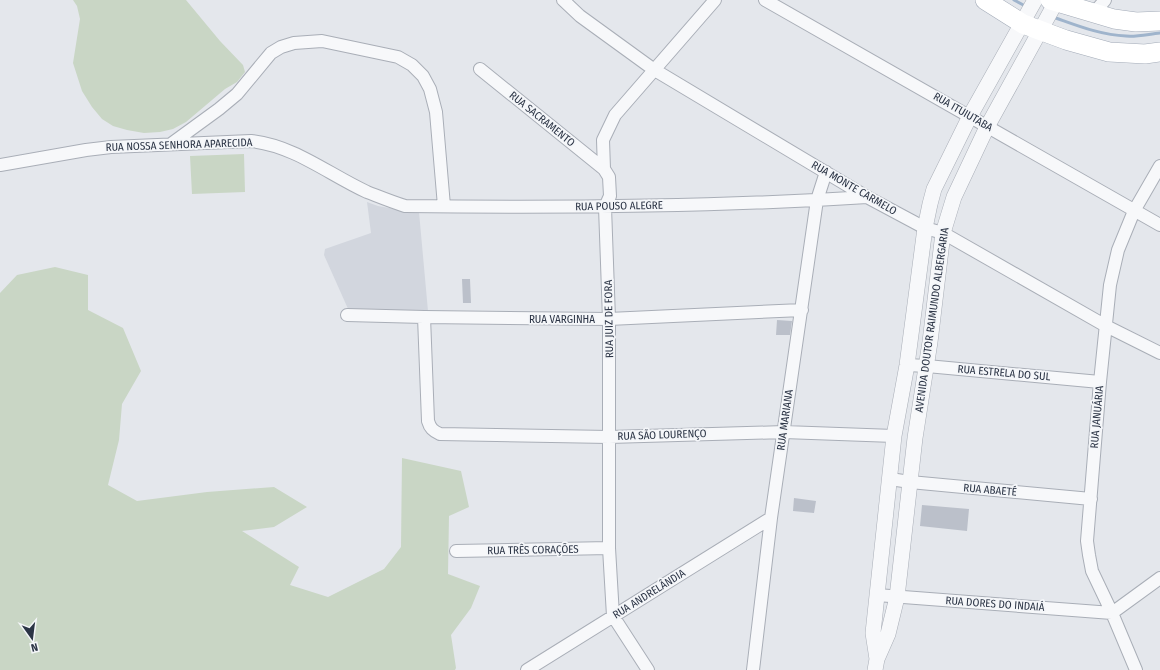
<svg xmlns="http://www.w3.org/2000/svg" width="1160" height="670" font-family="'Fira Sans Condensed',sans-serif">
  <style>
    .built { fill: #d2d6de }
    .green { fill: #c9d6c5 }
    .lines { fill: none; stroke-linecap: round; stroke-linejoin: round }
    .stream { stroke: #9fb4cc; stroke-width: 3 }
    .building { fill: #bbc0ca }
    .minor-casing { stroke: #a9aeb7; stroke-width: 14 }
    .tertiary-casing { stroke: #a9aeb7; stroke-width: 16 }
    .primary-casing { stroke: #a3abb8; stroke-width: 20 }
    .minor { stroke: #f7f8fa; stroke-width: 12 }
    .tertiary { stroke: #f7f8fa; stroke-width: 15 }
    .primary { stroke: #fff; stroke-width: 19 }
    .labels { text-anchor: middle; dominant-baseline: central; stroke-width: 3.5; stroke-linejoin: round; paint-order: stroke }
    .street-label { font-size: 11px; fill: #2b3445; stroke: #f4f6f9 }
  </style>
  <rect width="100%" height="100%" fill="#e4e7ec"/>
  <path class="built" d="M 367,202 L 378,206 L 406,211 L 419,212 L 428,311 L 349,311 L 324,255 L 325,249 L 371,233 Z"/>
  <path class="green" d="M 73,0 L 186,0 L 220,41 L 243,65 L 245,72 L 237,82 L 225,89 L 186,122 L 173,129 L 160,132 L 144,133 L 127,130 L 113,126 L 102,119 L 92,107 L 82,91 L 73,63 L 80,19 L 77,6 Z
    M 244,154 L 245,192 L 192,194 L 190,156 Z
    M 55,267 L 88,275 L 88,310 L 123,328 L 141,371 L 122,404 L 119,440 L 108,485 L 137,501 L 207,492 L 274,487 L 307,507 L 274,527 L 242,531 L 299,567 L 290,585 L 328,597 L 384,569 L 401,547 L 402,458 L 461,471 L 469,507 L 449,516 L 448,574 L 480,586 L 471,608 L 451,635 L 456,668 L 455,670 L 0,670 L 0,293 L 17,275 Z"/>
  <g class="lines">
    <path class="stream" d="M 1014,0 L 1027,7
      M 1053,17 C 1076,25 1100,35 1126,36 C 1137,37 1149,34 1160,33"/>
  </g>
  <path class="building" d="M 462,279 L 470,279 L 471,303 L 463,303 Z
    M 777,320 L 792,321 L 790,335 L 776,335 Z
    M 794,498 L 816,501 L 814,513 L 793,511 Z
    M 922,505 L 969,509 L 967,531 L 920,526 Z"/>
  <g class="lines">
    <g class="minor-casing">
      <path id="minor" d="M 563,0 L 580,16 L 653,69 L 867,197 L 925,228 L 943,233 L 1106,326 L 1160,353
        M 765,0 L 1160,225
        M 1093,14 L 1105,0
        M 480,69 L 604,169
        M 171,144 L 219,109 L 237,94 L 271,53 L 281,47 L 294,43 L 322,41 L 398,57 L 412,65 L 423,76 L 430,89 L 436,112 L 444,206
        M 0,165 L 86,150 L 111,147 L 251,141 C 295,146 328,174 367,192 C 380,197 392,202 405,206 C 559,208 714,207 867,197
        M 347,315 L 424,317 L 609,319 L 802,310
        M 424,317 L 428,421 C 430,428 433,431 440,434 L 609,437 L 784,432 L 894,436
        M 907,365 L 927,366 L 1100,382
        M 890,479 L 910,482 L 1091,499
        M 456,551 L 609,548
        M 877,595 L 1112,613 L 1160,578
        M 527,670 L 771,518
        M 648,670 L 613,616 L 609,548 L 609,319 L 605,207 L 610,196 L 609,177 L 604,169 L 603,140 L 615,115 L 715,0
        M 753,670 L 771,518 L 817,200 L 826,172
        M 1136,670 L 1112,613 L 1092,571 L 1089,555 L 1087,541 L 1100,382 L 1110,285 L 1118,250 L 1134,211 L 1160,166"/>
    </g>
    <g class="tertiary-casing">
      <path id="tertiary" d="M 877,659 L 873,633 L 894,436 L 907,365 L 925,228 L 930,204 L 934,189 L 970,116 L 1035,0
        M 875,670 L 877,659 L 888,634 L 897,597 L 915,438 L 930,342 L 943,233 L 954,197 L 987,127 L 1056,2"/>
    </g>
    <g class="primary-casing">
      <path id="primary" d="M 985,0 L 1023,24 L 1066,40 L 1109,52 L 1145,54 L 1160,52
        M 1050,0 L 1114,19 L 1136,22 L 1160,21"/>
    </g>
    <use href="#minor" class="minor"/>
    <use href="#tertiary" class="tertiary"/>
    <use href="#primary" class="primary"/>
  </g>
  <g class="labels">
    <g class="street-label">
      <text transform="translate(963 112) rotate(30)">RUA ITUIUTABA</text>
      <text transform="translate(542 119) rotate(39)">RUA SACRAMENTO</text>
      <text transform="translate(179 145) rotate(-2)">RUA NOSSA SENHORA APARECIDA</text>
      <text transform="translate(854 188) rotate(30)">RUA MONTE CARMELO</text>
      <text transform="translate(619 206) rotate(-1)">RUA POUSO ALEGRE</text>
      <text x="562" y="319">RUA VARGINHA</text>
      <text transform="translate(609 319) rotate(-91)">RUA JUIZ DE FORA</text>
      <text transform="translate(932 320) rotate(-82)">AVENIDA DOUTOR RAIMUNDO ALBERGARIA</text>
      <text transform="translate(1004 373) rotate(5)">RUA ESTRELA DO SUL</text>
      <text transform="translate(1097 417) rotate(-85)">RUA JANUÁRIA</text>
      <text transform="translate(785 420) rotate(-82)">RUA MARIANA</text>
      <text transform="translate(662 435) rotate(-2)">RUA SÃO LOURENÇO</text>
      <text transform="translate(990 490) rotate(5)">RUA ABAETÉ</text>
      <text transform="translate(533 550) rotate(-1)">RUA TRÊS CORAÇÕES</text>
      <text transform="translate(649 594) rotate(-32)">RUA ANDRELÂNDIA</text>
      <text transform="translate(995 604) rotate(4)">RUA DORES DO INDAIÁ</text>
    </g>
  </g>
  <g transform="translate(32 638) rotate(166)" stroke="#f4f6f9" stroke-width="3" paint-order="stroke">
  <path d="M0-3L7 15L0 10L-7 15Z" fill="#2b3445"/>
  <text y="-6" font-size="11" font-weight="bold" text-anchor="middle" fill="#2b3445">N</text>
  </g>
</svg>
